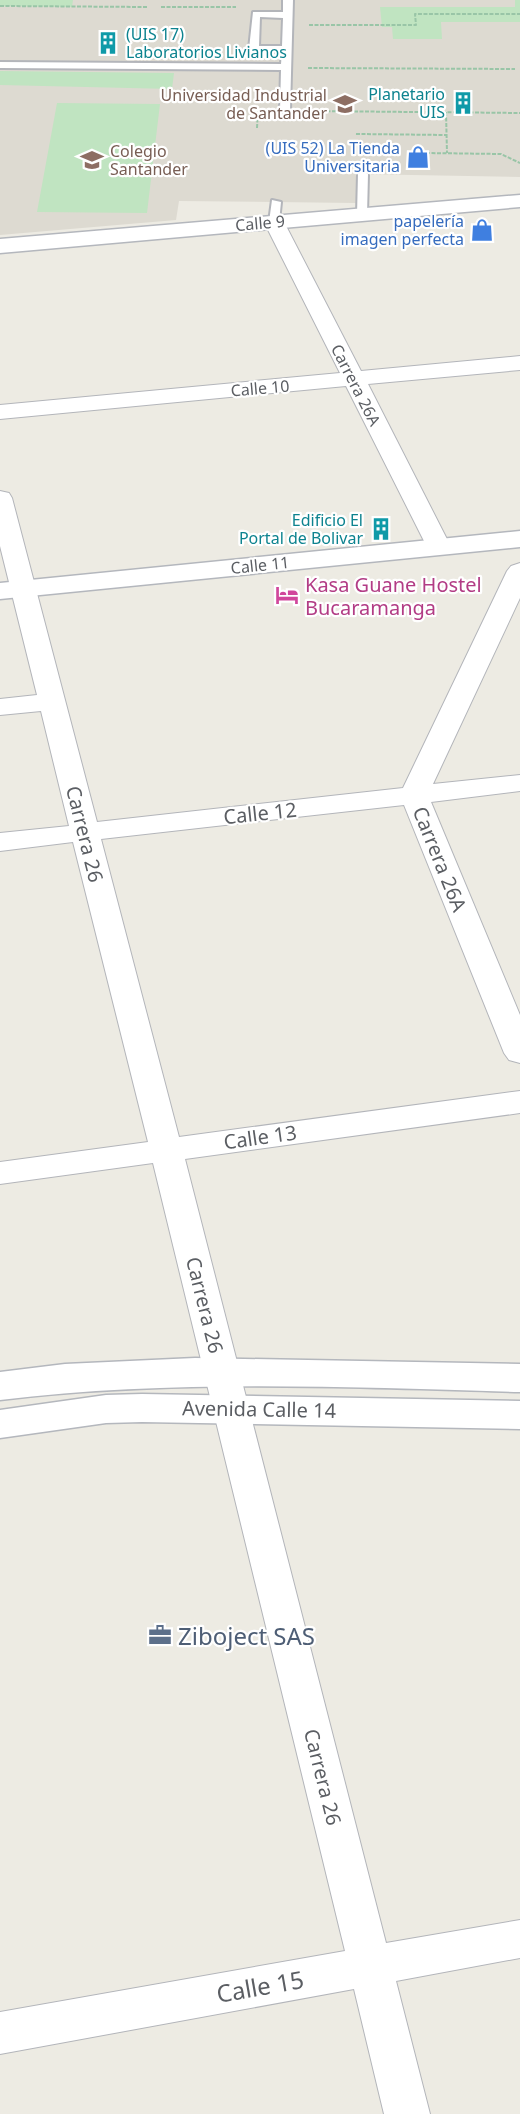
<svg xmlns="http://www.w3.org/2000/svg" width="520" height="2114" font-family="'Noto Sans',sans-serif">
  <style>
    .education { fill: #dddad1 }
    .green { fill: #c0e4c1 }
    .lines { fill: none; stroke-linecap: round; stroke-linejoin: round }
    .lane-casing { stroke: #b3b5ba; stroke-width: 4 }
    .street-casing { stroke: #b3b5ba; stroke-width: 2 }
    .secondary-casing { stroke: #b4b7bd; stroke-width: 3 }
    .path { stroke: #99c5a7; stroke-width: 2; stroke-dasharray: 4 1.5; stroke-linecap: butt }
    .lane { fill: #fff; fill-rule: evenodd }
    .street { fill: #fff; fill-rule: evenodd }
    .secondary { fill: #fff; fill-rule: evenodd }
    .labels { text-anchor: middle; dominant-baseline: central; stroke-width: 4.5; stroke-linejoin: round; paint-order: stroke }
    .far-culture-label { font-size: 16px; fill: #0d838f; stroke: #fff; text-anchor: end }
    .far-education-label { font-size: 16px; fill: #785e54; stroke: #fff; text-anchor: end }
    .far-shop-label { font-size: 16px; fill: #366cbe; stroke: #fff; text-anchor: end }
    .far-street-label { font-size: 16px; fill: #5b5e63; stroke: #fff }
    .hotel-label { font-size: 20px; fill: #b23c85; stroke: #fff; text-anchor: start }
    .street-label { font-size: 20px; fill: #5b5e63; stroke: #fff }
    .near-service-label { font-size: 24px; fill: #4e5e75; stroke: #fff; text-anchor: start }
    .near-street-label { font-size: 24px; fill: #5b5e63; stroke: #fff }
  </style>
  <rect width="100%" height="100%" fill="#edebe3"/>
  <path class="education" d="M 0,0 L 520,0 L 520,177 L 356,174 L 356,203 L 179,201 L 176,220 L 0,235 Z"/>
  <path class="green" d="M 0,0 L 73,0 L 72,7 L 0,6 Z
    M 515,0 L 520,0 L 520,22 L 441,22 L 442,39 L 393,39 L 392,27 L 382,27 L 380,7 L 515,7 Z
    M 0,71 L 174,73 L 172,89 L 0,85 Z
    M 57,103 L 160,104 L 147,213 L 37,212 Z"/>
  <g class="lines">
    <g class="lane-casing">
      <path id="lane" d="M 283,0 L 293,0 L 290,110 L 285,113 L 280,110 L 281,70 L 0,68 L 0,62 L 281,64 L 282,52 L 254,52 L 249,49 L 253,12 L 283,12 ZM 260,17 L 283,18 L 282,46 L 259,46 Z
        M 363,171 L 368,174 L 367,215 L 362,218 L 357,215 L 358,174 Z
        M 272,200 L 281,202 L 279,222 L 274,225 L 269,222 Z"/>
    </g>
    <g class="street-casing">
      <path id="street" d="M 274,216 L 281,218 L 284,222 L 361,371 L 520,356 L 520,370 L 368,384 L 451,547 L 448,552 L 439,554 L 430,552 L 427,547 L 346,386 L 0,419 L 0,405 L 340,373 L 264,222 L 267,218 Z
        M 0,491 L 9,493 L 12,498 L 97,822 L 403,788 L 507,571 L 511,566 L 520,563 L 520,598 L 433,784 L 520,775 L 520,791 L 431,802 L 520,1015 L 520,1063 L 509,1060 L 504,1053 L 404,805 L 101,839 L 179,1137 L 520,1091 L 520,1113 L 185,1159 L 386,1943 L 520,1920 L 520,1958 L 396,1981 L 430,2114 L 384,2114 L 354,1989 L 0,2054 L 0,2012 L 345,1951 L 153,1163 L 0,1184 L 0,1162 L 148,1142 L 73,842 L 0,851 L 0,833 L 69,826 L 41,711 L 0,715 L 0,699 L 37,695 L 0,546 Z"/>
    </g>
    <g class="secondary-casing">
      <path id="secondary" d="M 520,195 L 520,207 L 0,253 L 0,239 Z
        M 520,531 L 520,547 L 0,599 L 0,583 Z
        M 195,1358 L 520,1364 L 520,1392 C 346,1387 173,1379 0,1400 L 0,1372 L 65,1364 Z
        M 142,1394 L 520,1401 L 520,1429 L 142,1422 L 106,1423 L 0,1438 L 0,1410 L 106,1395 Z"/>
    </g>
    <path class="path" d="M 0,6 L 148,7
      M 161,7 L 236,7
      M 309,25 L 416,25 L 415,14 L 520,14
      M 308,68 L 515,69
      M 310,111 L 520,113
      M 446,112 L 447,153
      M 257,128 L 258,110 L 263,110
      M 356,134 L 447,135
      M 426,153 L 501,154 L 520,163"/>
    <use href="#lane" class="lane"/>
    <use href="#street" class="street"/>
    <use href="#secondary" class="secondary"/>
  </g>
  <defs>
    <g id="building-bare" transform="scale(1.8)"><path d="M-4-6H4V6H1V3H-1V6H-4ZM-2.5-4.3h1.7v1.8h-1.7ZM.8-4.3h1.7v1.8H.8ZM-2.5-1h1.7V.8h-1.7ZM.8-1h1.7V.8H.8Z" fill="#0f9aa8" stroke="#fff" stroke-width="2.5" paint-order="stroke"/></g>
    <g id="university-bare" transform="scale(1.8)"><path d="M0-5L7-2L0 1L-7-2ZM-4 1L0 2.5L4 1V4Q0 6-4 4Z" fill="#8d6e63" stroke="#fff" stroke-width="2.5" paint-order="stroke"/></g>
    <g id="shop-bare" transform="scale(1.8)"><path d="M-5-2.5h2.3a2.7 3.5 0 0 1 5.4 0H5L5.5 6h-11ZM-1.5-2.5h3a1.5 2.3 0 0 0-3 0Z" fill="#3f7fe0" stroke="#fff" stroke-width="2.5" paint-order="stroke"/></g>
    <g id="school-bare" transform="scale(1.8)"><path d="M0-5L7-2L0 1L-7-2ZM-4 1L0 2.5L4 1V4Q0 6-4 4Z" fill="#8d6e63" stroke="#fff" stroke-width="2.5" paint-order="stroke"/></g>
    <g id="hotel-bare" transform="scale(1.8)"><path d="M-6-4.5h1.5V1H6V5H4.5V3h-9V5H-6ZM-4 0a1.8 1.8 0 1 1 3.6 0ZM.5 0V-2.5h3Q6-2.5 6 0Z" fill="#d1479c" stroke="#fff" stroke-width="2.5" paint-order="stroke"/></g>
    <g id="office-bare" transform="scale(1.8)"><path d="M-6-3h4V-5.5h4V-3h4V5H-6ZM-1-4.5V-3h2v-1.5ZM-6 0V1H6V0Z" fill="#5c6f8a" stroke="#fff" stroke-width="2.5" paint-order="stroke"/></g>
  </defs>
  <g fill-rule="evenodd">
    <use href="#building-bare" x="108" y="43"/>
    <use href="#building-bare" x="463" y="103"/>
    <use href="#university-bare" x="345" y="104"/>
    <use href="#shop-bare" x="418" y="157"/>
    <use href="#school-bare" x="92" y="160"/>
    <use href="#shop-bare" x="482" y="230"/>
    <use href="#building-bare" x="381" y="529"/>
    <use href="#hotel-bare" x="287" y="595"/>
    <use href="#office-bare" x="160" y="1635"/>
  </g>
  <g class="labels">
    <g class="far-culture-label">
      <text x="126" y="34" text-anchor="start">(UIS 17)<tspan x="126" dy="18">Laboratorios Livianos</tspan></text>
      <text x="445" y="94">Planetario<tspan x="445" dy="18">UIS</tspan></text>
      <text x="363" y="520">Edificio El<tspan x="363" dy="18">Portal de Bolivar</tspan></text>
    </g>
    <g class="far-education-label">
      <text x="327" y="95">Universidad Industrial<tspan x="327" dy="18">de Santander</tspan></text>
      <text x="110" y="151" text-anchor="start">Colegio<tspan x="110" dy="18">Santander</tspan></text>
    </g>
    <g class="far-shop-label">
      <text x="400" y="148">(UIS 52) La Tienda<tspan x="400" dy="18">Universitaria</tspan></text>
      <text x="464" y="221">papelería<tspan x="464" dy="18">imagen perfecta</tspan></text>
    </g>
    <g class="far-street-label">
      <text transform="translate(260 223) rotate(-5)">Calle 9</text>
      <text transform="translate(356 385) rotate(63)">Carrera 26A</text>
      <text transform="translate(260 388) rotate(-5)">Calle 10</text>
      <text transform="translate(260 565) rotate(-6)">Calle 11</text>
    </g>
    <g class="hotel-label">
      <text x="305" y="584">Kasa Guane Hostel<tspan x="305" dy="23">Bucaramanga</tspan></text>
    </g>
    <g class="street-label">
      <text transform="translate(260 813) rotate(-6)">Calle 12</text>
      <text transform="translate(85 834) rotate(76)">Carrera 26</text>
      <text transform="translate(440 859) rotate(68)">Carrera 26A</text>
      <text transform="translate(260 1137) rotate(-8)">Calle 13</text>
      <text transform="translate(205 1305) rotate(76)">Carrera 26</text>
      <text transform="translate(259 1409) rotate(1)">Avenida Calle 14</text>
      <text transform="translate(323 1777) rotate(76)">Carrera 26</text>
    </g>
    <g class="near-service-label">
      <text x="178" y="1635">Ziboject SAS</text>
    </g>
    <g class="near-street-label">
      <text transform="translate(260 1986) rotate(-10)">Calle 15</text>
    </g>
  </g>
</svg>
